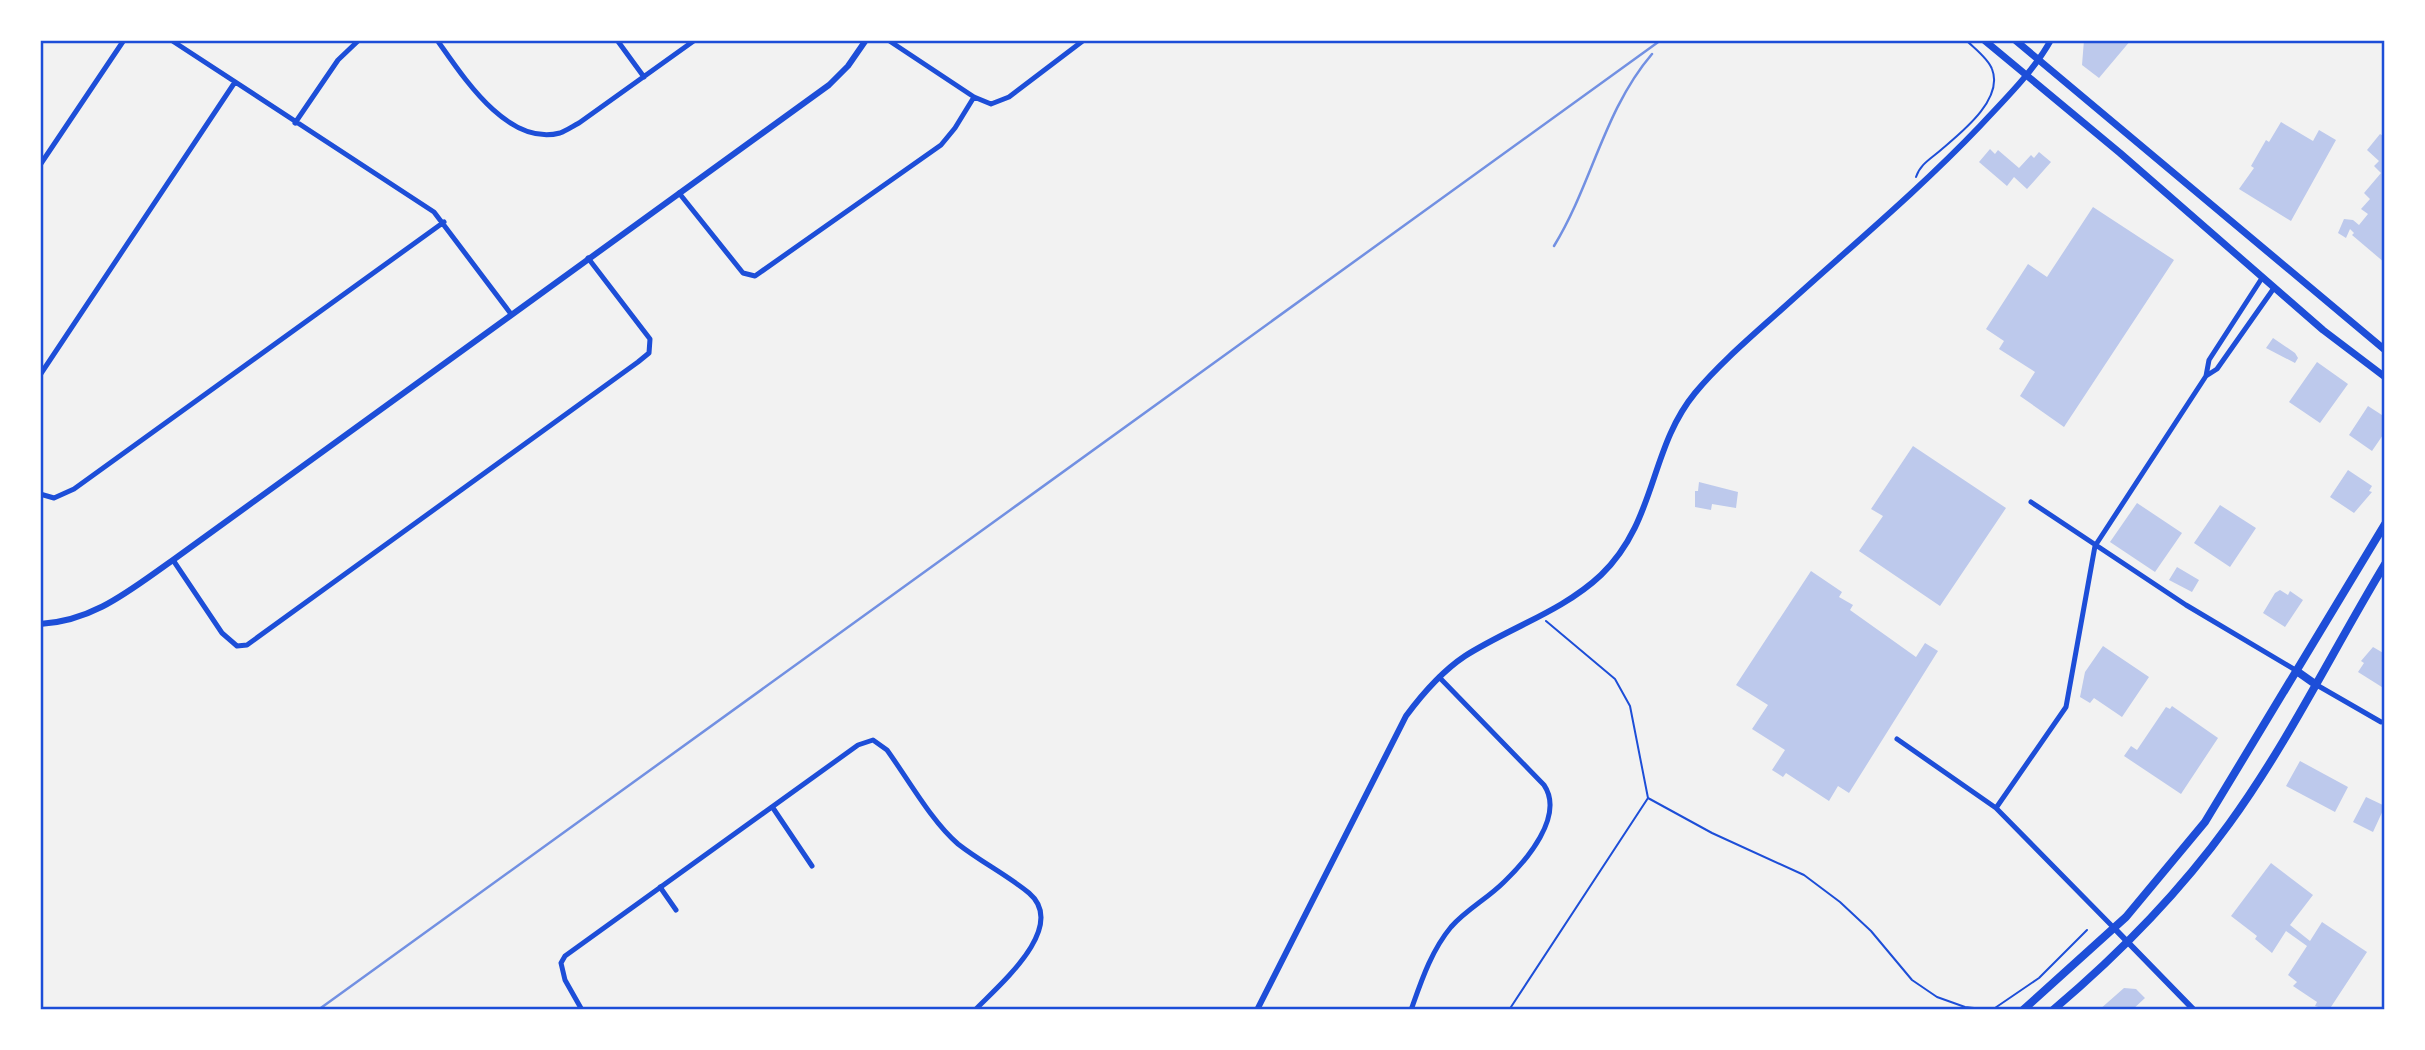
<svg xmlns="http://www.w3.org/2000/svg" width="2425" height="1050" font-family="'Noto Sans',sans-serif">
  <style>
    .building { fill: #bdc9ec }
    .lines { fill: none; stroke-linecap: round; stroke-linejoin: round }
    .path { stroke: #1d4ed8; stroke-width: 2 }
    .minor { stroke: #1d4ed8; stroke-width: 5 }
    .tertiary { stroke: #1d4ed8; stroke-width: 6 }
    .secondary { stroke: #1d4ed8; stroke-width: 7 }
    .primary { stroke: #1d4ed8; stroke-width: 8 }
    .rail { stroke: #7290e2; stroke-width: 2.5 }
    .neatline { fill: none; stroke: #1d4ed8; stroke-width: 2.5 }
  </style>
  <rect width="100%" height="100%" fill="#f2f2f2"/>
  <path class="building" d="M 2084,40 L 2131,40 L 2099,78 L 2082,65 Z
    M 2281,122 L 2313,141 L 2319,130 L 2336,140 L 2291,221 L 2239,189 L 2254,168 L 2251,166 L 2266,140 L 2269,142 Z
    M 2380,134 L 2385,137 L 2385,263 L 2352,235 L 2354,233 L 2350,229 L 2346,238 L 2338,233 L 2344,219 L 2353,220 L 2359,225 L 2368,214 L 2361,209 L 2370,199 L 2364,193 L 2381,173 L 2374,166 L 2379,161 L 2367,150 Z
    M 1990,149 L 1995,154 L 1998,150 L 2019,168 L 2031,155 L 2034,158 L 2039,152 L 2051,162 L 2027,189 L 2014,177 L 2007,186 L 1979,162 Z
    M 2093,207 L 2174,260 L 2064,427 L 2020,396 L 2035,372 L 1999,349 L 2004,341 L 1986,329 L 2028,264 L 2047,277 Z
    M 2273,338 L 2295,353 L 2298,358 L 2295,363 L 2266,348 Z
    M 2317,362 L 2348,384 L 2320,423 L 2289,402 Z
    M 2368,406 L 2385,417 L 2385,432 L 2372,451 L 2349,435 Z
    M 1913,446 L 2006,508 L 1940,606 L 1859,551 L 1883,516 L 1871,509 Z
    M 2348,470 L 2372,486 L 2369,491 L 2372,492 L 2354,513 L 2330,497 Z
    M 1699,482 L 1738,492 L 1736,508 L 1712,504 L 1711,510 L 1695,507 L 1695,491 L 1698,491 Z
    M 2137,503 L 2182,533 L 2155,572 L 2110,542 Z
    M 2220,505 L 2256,528 L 2230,567 L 2194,543 Z
    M 2177,567 L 2199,580 L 2192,592 L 2169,580 Z
    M 1811,571 L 1842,592 L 1839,597 L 1853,605 L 1850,610 L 1916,657 L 1925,643 L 1938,651 L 1849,793 L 1838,786 L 1829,801 L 1786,773 L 1783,777 L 1772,770 L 1785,750 L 1752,729 L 1768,705 L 1736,685 Z
    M 2280,590 L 2288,595 L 2290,591 L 2303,600 L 2285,627 L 2263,613 L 2275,593 Z
    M 2103,646 L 2149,677 L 2122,717 L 2094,698 L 2090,703 L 2080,697 L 2085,672 Z
    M 2373,647 L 2385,654 L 2385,689 L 2358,672 L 2364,663 L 2361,661 Z
    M 2172,706 L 2218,738 L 2181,794 L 2124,756 L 2131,746 L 2137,750 L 2166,707 L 2170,709 Z
    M 2300,761 L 2348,787 L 2335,812 L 2286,786 Z
    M 2366,797 L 2385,806 L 2373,832 L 2353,822 Z
    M 2271,863 L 2313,895 L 2290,925 L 2310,941 L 2322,922 L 2367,952 L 2329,1010 L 2315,1006 L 2317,1002 L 2293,986 L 2297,982 L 2288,975 L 2307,946 L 2286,931 L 2272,953 L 2255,939 L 2257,936 L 2231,916 Z
    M 2124,988 L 2136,989 L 2145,998 L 2132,1010 L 2099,1010 Z"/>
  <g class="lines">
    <path class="path" d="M 1916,177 C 1920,164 1932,158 1942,149 C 1962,132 2004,99 1992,69 C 1988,58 1974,48 1966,40
      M 1648,798 L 1712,833 L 1804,875 L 1840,902 L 1871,931 L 1912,980 L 1937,997 L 1965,1007 L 1992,1010 L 2039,978 L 2087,930
      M 1509,1010 L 1648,798 L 1630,706 L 1615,679 L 1546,621"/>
    <path class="minor" d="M 171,40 L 434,212 L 511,314
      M 437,40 C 462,75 507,147 560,133 C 566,131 573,126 579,123 L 695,40
      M 617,40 L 644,77
      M 888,40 L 974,97 L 991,104 L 1009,97 L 1084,40
      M 295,123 L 338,60 L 359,40
      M 40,165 L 124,40
      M 679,193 L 743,273 L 755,276 L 941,145 L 955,128 L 974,97
      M 40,375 L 235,82
      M 2206,376 L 2209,360 L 2262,278
      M 40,494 L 54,498 L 74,489 L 444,222
      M 2031,502 L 2186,605 L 2297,671
      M 173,560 L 222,633 L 237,646 L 247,645 L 638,362 L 649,353 L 650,339 L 588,258
      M 2315,684 L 2381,722
      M 1897,739 L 1996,808 L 2114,928
      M 773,808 L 812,866
      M 1996,808 L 2066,707 L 2095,546 L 2206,376 L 2217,369 L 2274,288
      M 660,887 L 676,910
      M 582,1010 L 565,980 L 561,963 L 565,956 L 858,745 L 873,740 L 887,750 C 908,779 932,822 958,844 C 981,862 1007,875 1029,893 C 1069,927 998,986 975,1010
      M 1411,1010 C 1421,982 1431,951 1451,927 C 1467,909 1487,899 1504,882 C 1526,861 1565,816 1544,785 L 1439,677"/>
    <path class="tertiary" d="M 40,624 C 94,621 130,590 173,560 L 829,85 L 848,66 L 866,40
      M 2114,928 L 2194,1010
      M 1257,1010 L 1406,716 C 1423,693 1441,672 1465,656 C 1509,628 1563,611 1601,575 C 1657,521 1649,449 1695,393 C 1720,363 1752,336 1782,309 C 1848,249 1918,191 1980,126 C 2005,99 2033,72 2051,40"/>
    <path class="secondary" d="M 1984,40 L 2120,153 L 2323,330 L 2385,377
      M 2015,40 L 2385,350"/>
    <path class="primary" d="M 2298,672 L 2315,684
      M 2023,1010 L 2126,917 L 2205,822 L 2385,524
      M 2053,1010 C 2118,955 2179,893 2229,824 C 2288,743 2333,650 2385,564"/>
    <path class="rail" d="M 1554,246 C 1592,184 1604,110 1652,54
      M 318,1010 L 1661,40"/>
  </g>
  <rect width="2425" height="1050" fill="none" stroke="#ffffff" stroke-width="84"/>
  <rect x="42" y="42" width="2341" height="966" class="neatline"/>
</svg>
